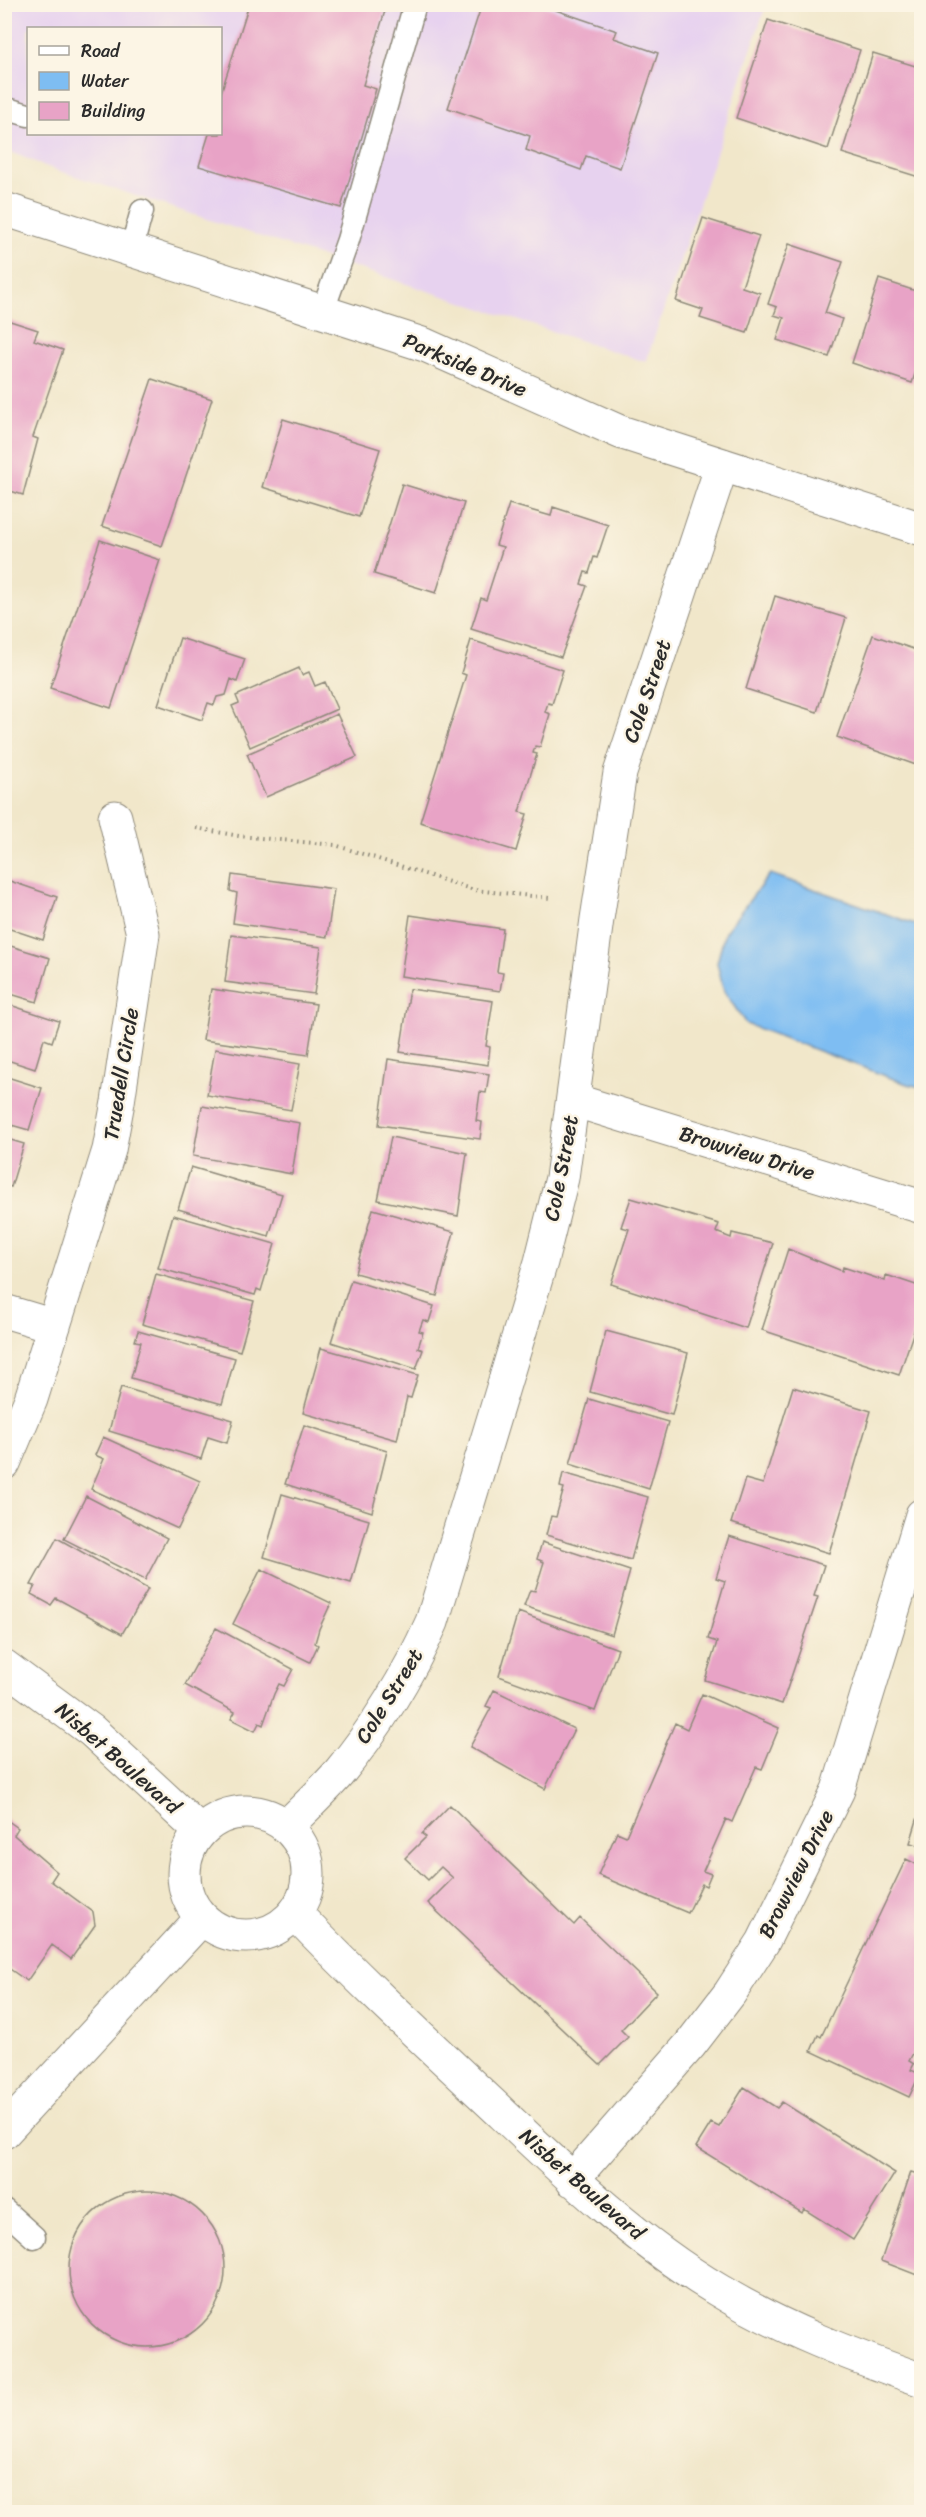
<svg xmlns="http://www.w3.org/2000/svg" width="926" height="2517" font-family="Sriracha,sans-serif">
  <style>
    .built { fill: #e7d2ef; fill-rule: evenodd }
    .water { fill: #7ebdf2; stroke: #54748e; stroke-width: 1.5 }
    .building { fill: #e8a3c6 }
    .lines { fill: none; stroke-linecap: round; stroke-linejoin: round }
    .service-casing { stroke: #8e897a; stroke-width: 25 }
    .minor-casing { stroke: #8e897a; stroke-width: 35 }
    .secondary-casing { stroke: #8e897a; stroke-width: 35 }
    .path { stroke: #8e897a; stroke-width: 4; stroke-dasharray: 1.5 4.5; stroke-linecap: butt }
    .service { stroke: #fff; stroke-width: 22 }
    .minor { stroke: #fff; stroke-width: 33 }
    .secondary { stroke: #fff; stroke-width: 33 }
    .labels { text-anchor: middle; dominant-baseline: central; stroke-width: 5; stroke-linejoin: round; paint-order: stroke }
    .street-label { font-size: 21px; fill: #2b2b2b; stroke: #fcf5e5 }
  </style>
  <rect width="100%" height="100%" fill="#fcf5e5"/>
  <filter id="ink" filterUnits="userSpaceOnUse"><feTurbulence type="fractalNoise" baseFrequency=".0167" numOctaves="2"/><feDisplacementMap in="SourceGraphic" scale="12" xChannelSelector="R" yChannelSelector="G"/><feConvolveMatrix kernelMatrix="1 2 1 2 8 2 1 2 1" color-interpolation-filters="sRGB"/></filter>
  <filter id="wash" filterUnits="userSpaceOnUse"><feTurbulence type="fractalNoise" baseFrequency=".008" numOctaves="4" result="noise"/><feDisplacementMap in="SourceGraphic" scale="24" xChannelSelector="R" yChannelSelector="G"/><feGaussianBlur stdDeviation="1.35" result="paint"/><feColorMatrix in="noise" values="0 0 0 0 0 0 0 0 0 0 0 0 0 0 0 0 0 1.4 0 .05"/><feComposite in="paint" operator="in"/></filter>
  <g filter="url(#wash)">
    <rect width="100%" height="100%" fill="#f1e7ca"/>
    <path class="built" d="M 4,5 L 766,5 L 646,362 L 53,169 L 5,150 ZM 28,28 L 220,28 L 220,134 L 28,134 Z"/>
    <path class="water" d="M 770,874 L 921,926 L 921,1087 L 907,1084 L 746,1024 L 724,991 L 717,963 L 725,932 Z"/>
    <g id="blocks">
      <path class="building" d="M 249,4 L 387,4 L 363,85 L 376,89 L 341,208 L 199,166 L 209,134 L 220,134 L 220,96 Z
        M 482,4 L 538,4 L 617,31 L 614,38 L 658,53 L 620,168 L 586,156 L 581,170 L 526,150 L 530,136 L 448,108 Z
        M 768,20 L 860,50 L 828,149 L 736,118 Z
        M 873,53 L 922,68 L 922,178 L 842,153 Z
        M 703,218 L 759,236 L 742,287 L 760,293 L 747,333 L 700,318 L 703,310 L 676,301 Z
        M 789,244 L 843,262 L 825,313 L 842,319 L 829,357 L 777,340 L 784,318 L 774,315 L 777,307 L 768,304 Z
        M 879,279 L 922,293 L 922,353 L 912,383 L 852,363 Z
        M 4,319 L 38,330 L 34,340 L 63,350 L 33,437 L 38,439 L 23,495 L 4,489 Z
        M 152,379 L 212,399 L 162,546 L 102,526 Z
        M 283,419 L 380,449 L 359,517 L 262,487 Z
        M 402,484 L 464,503 L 436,593 L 374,574 Z
        M 509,504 L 551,516 L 553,507 L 608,525 L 597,558 L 594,557 L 589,573 L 585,572 L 581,584 L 587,586 L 561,657 L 471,629 L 481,598 L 486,600 L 503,547 L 496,545 Z
        M 100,540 L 160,560 L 111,708 L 50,688 Z
        M 775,596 L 846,618 L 817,712 L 746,689 Z
        M 873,635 L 922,652 L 922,748 L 916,765 L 837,737 Z
        M 180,638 L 245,659 L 237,682 L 231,679 L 226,695 L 217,697 L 214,705 L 208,703 L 202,720 L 158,705 Z
        M 471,640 L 563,670 L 552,704 L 548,703 L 545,712 L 550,714 L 540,747 L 535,746 L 533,753 L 537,754 L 519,812 L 527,814 L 516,851 L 420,822 L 466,675 L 461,673 Z
        M 299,668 L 302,675 L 309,672 L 315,686 L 325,682 L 337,709 L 250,747 L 232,706 L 239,703 L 236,696 Z
        M 337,714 L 357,757 L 266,797 L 247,754 Z
        M 232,875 L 334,889 L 327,937 L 233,923 L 237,893 L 230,891 Z
        M 4,879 L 57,897 L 43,940 L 4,927 Z
        M 410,915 L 503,929 L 497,972 L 503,973 L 500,991 L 401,976 Z
        M 231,935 L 321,947 L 314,994 L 225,982 Z
        M 4,944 L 50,958 L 37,1002 L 4,992 Z
        M 211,989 L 316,1004 L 308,1055 L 203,1040 Z
        M 410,989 L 493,1001 L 486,1046 L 490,1047 L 488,1065 L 400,1052 Z
        M 4,1003 L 59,1021 L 52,1042 L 44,1039 L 35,1069 L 4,1059 Z
        M 215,1049 L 300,1064 L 291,1110 L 207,1095 Z
        M 388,1059 L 489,1074 L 486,1093 L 480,1092 L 476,1121 L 482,1122 L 480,1139 L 379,1125 Z
        M 4,1076 L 42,1088 L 29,1130 L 4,1123 Z
        M 202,1106 L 300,1123 L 292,1174 L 193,1156 Z
        M 391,1137 L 467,1153 L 458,1216 L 378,1200 Z
        M 4,1138 L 24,1144 L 11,1187 L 4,1185 Z
        M 191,1167 L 282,1194 L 269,1236 L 178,1209 Z
        M 631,1198 L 719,1224 L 716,1232 L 731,1238 L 732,1233 L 773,1243 L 746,1328 L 611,1284 L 629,1229 L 621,1227 Z
        M 373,1209 L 454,1232 L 437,1296 L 355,1273 Z
        M 173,1215 L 275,1244 L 261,1291 L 257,1289 L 255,1295 L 158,1268 Z
        M 788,1249 L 842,1271 L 843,1267 L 885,1281 L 886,1275 L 922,1287 L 922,1326 L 916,1325 L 899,1375 L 762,1330 Z
        M 156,1274 L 254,1301 L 240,1351 L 142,1324 Z
        M 351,1280 L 434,1306 L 429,1322 L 423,1320 L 419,1331 L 423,1332 L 418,1348 L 423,1350 L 416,1369 L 331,1342 Z
        M 138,1331 L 235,1358 L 222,1404 L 131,1378 L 141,1342 L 135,1341 Z
        M 606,1331 L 688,1353 L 672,1415 L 590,1392 Z
        M 321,1348 L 418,1375 L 411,1398 L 407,1397 L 397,1440 L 303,1413 Z
        M 121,1387 L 233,1420 L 227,1443 L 208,1437 L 201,1459 L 109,1431 Z
        M 793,1387 L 871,1411 L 829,1553 L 731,1523 L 745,1479 L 763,1484 Z
        M 589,1399 L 668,1422 L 649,1489 L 570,1464 Z
        M 304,1425 L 387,1451 L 372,1512 L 285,1484 Z
        M 103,1437 L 200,1481 L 178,1529 L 91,1489 L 104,1459 L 95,1455 Z
        M 563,1473 L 648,1497 L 631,1560 L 546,1535 L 551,1516 L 556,1517 L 564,1488 L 560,1487 Z
        M 282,1494 L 369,1520 L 351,1583 L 264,1557 Z
        M 86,1496 L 167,1538 L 145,1580 L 64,1539 Z
        M 729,1536 L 824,1565 L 814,1596 L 818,1597 L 782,1704 L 705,1680 L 717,1642 L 708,1639 L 725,1581 L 716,1578 Z
        M 57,1538 L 148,1589 L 122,1634 L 56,1598 L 51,1605 L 31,1594 L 35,1586 L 31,1585 Z
        M 542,1542 L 630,1571 L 612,1635 L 524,1606 L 530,1590 L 535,1591 L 544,1562 L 537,1559 Z
        M 261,1569 L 331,1603 L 319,1629 L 315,1643 L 318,1645 L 310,1662 L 233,1624 Z
        M 518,1612 L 618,1649 L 595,1711 L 499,1676 Z
        M 216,1628 L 293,1669 L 284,1686 L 279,1684 L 274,1694 L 263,1725 L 259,1723 L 255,1731 L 231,1719 L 235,1712 L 185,1685 Z
        M 494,1690 L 574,1729 L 545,1789 L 470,1747 L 491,1708 L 486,1706 Z
        M 702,1694 L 779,1728 L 762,1769 L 756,1767 L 732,1822 L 726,1819 L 703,1871 L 711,1874 L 706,1886 L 702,1884 L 688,1913 L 598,1875 L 617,1832 L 626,1836 L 675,1723 L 687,1729 Z
        M 450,1805 L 574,1925 L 580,1918 L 657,1992 L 621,2030 L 628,2037 L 600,2065 L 428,1903 L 453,1878 L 441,1867 L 428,1880 L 405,1858 L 426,1837 L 422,1834 Z
        M 921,1807 L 922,1807 L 922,1846 L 910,1843 Z
        M 4,1818 L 18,1828 L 14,1835 L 57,1872 L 51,1881 L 93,1912 L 95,1925 L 71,1959 L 52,1945 L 27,1981 L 4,1965 L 7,1937 L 4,1936 Z
        M 906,1859 L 922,1867 L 922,2036 L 909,2061 L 914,2064 L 911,2070 L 920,2074 L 909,2097 L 811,2051 L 818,2035 L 821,2037 Z
        M 744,2087 L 777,2108 L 782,2102 L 895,2173 L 853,2240 L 804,2209 L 802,2213 L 696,2147 L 711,2123 L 719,2127 Z
        M 911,2172 L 922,2175 L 922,2277 L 881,2261 Z
        M69 2269a78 78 0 1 1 156 0a78 78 0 1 1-156 0Z"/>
    </g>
  </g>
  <g filter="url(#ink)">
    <use href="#blocks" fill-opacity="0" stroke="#8e897a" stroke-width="1.5"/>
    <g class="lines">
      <g class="service-casing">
        <path id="service" d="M 4,108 L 28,115
          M 131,250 L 142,211
          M 322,313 L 348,240 L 415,4
          M 4,2210 L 34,2237"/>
      </g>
      <g class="minor-casing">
        <path id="minor" d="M 573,1100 L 922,1207
          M 4,1311 L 54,1326
          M 4,1463 L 31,1399 L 109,1150 L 118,1102 L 143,934 L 115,817
          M 4,1666 L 92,1731 L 200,1831
          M184 1874a62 62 0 1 1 124 0a62 62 0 1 1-124 0Z
          M 287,1826 C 304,1809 322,1792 338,1774 C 376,1728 408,1676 432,1622 L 541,1262 L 562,1178 L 597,919 L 620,773 L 722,465
          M 295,1913 C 358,1979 424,2040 491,2103 C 562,2170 634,2240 718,2290 C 782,2329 851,2355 922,2380
          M 4,2132 L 202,1918
          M 572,2180 L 690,2045 L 730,1993 L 763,1942 L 838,1790 L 922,1515"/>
      </g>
      <g class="secondary-casing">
        <path id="secondary" d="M 4,209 L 425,345 L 620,432 L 922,529"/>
      </g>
      <path class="path" d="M 196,828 L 239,836 L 335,845 L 474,890 L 550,898"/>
      <use href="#service" class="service"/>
      <use href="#minor" class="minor"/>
      <use href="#secondary" class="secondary"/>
    </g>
  </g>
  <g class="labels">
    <g class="street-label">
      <text transform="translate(465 365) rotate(23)">Parkside Drive</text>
      <text transform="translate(647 691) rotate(-71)">Cole Street</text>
      <text transform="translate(121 1074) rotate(-81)">Truedell Circle</text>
      <text transform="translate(747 1153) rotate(17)">Browview Drive</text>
      <text transform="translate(561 1168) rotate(-79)">Cole Street</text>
      <text transform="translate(389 1696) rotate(-58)">Cole Street</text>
      <text transform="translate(118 1758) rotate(41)">Nisbet Boulevard</text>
      <text transform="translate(796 1874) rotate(-63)">Browview Drive</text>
      <text transform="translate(582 2184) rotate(41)">Nisbet Boulevard</text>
    </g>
  </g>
  <rect width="926" height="2517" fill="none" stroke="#fcf5e5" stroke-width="24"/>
  <rect x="27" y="27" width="195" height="108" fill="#fcf5e5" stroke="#a8a49b" stroke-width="1.5"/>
  <rect x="39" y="46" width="30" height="9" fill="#ffffff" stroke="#a8a49b" stroke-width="1.5"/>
  <text x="81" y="57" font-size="18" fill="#2b2b2b">Road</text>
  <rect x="39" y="72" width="30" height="18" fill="#7ebdf2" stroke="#a8a49b" stroke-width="1.5"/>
  <text x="81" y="87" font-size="18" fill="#2b2b2b">Water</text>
  <rect x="39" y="102" width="30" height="18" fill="#e8a3c6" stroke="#a8a49b" stroke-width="1.5"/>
  <text x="81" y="117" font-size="18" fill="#2b2b2b">Building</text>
</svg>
